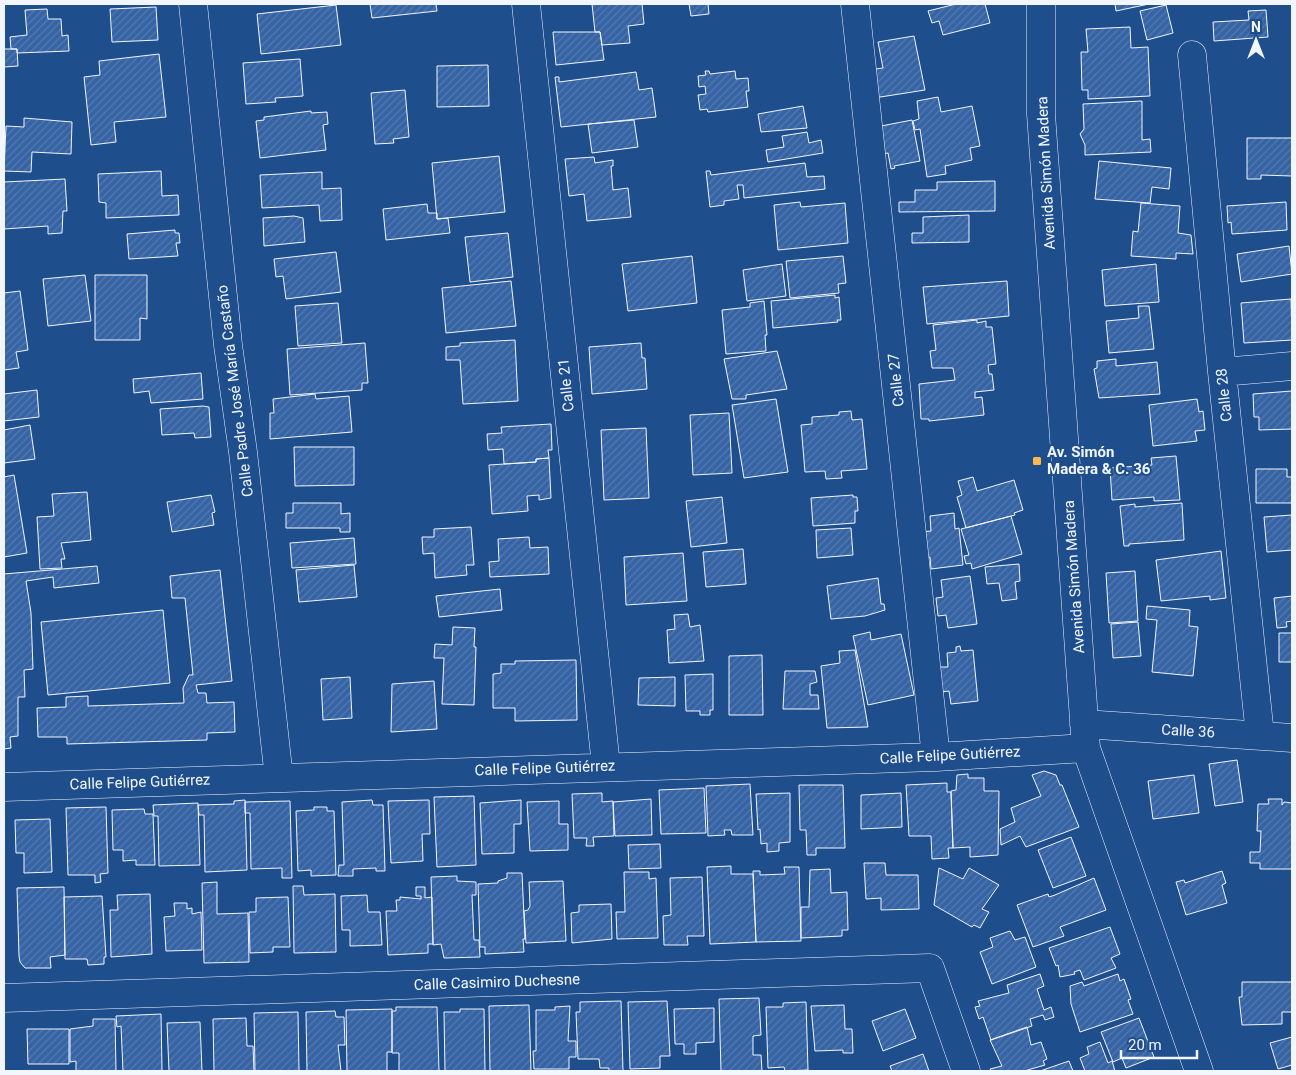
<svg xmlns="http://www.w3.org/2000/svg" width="1296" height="1075" font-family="Roboto,sans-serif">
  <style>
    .building { fill: url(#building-hatch); stroke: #f2f6ff }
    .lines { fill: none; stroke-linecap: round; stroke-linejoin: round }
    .minor-casing { stroke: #f2f6ff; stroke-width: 29 }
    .minor { stroke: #1f4e8c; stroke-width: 28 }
    .poi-dot { fill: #ffb74d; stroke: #1f4e8c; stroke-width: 2 }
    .labels { text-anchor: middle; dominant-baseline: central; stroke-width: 4; stroke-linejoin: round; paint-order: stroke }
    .street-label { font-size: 15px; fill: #f2f6ff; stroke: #1f4e8c }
    .poi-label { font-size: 15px; font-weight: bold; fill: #f2f6ff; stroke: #1f4e8c; text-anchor: start }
  </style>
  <defs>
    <pattern id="building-hatch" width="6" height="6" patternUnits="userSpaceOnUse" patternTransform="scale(1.25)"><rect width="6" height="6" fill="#3563a3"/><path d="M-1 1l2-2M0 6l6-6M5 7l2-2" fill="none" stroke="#537ab1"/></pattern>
  </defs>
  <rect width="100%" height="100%" fill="#1f4e8c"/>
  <path class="building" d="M 370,4 L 436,4 L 437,11 L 372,18 Z
    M 592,4 L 642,4 L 644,24 L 628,26 L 630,43 L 602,45 L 600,32 L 595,32 Z
    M 689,4 L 708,4 L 709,14 L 691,16 Z
    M 956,4 L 985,4 L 990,23 L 943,35 L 939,21 L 932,23 L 928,11 Z
    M 1115,4 L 1149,4 L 1116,11 Z
    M 336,5 L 341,45 L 261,54 L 257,14 Z
    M 1166,5 L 1173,33 L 1147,40 L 1140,11 Z
    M 156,7 L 158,40 L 112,42 L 110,9 Z
    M 47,9 L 48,19 L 61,19 L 62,36 L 68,35 L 69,51 L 17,53 L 17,49 L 11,49 L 10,37 L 27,35 L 25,10 Z
    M 1266,10 L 1268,37 L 1214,41 L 1213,22 L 1249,20 L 1248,11 Z
    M 1130,27 L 1131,48 L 1148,47 L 1150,96 L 1088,99 L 1088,90 L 1082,90 L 1081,52 L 1088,52 L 1086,29 Z
    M 553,32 L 600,32 L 604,60 L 556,65 Z
    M 914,36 L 925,90 L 874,98 L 869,70 L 883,68 L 878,42 Z
    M 4,49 L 17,49 L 18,66 L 4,67 Z
    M 159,54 L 166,117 L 114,122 L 116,142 L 91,145 L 84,77 L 100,75 L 99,61 Z
    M 300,59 L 303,96 L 275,98 L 276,102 L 246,104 L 243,63 Z
    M 488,65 L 489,106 L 437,107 L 437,66 Z
    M 705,71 L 709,71 L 710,74 L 735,71 L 736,79 L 748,78 L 749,91 L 746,91 L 748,107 L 708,112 L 707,109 L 700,110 L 698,95 L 706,94 L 705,86 L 699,87 L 698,76 L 706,75 Z
    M 636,72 L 639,90 L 652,88 L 656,117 L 561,127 L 555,77 L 559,77 L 559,82 Z
    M 405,90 L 409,137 L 393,139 L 394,143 L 375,144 L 371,93 Z
    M 938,97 L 941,112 L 972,106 L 980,146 L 970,148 L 972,160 L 945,166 L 946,174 L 927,177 L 920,129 L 915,130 L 913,121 L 919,119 L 917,101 Z
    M 1142,101 L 1142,140 L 1150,139 L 1151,152 L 1085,155 L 1085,145 L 1080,134 L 1084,129 L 1083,104 Z
    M 803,106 L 807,128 L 761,132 L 758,114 Z
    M 311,111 L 311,113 L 327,112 L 328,124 L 323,125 L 326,150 L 260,158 L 256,121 L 264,120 L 264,117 Z
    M 24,118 L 72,122 L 71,154 L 32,152 L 31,172 L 4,171 L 6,126 L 24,127 Z
    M 634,120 L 638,147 L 592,153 L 588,124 Z
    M 912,120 L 920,161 L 894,166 L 895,168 L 891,169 L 888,153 L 881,154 L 876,127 Z
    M 807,132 L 809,143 L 821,140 L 823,153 L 768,162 L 766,150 L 784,147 L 782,136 Z
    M 1247,138 L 1292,138 L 1292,176 L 1261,175 L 1261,179 L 1247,179 Z
    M 499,156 L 505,212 L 437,219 L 432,163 Z
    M 594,157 L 595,163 L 613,160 L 613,166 L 611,166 L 613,190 L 628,188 L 631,217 L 587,221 L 584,194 L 569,196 L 565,159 Z
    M 1099,161 L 1171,168 L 1169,189 L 1152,187 L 1150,203 L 1095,199 Z
    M 805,163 L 807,177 L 824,176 L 825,189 L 744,198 L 743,185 L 737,185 L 739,199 L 724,201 L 724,205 L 710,207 L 706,171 L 710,171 L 711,175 Z
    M 161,171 L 162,196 L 178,195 L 179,215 L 106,218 L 106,203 L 99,202 L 98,174 Z
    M 322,172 L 322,189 L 341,188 L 342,220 L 320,221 L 319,205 L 262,208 L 260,175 Z
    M 65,179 L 67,211 L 63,211 L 62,233 L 48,234 L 48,226 L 4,229 L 4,182 Z
    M 995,181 L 995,211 L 899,212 L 899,202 L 915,202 L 915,190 L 937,190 L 937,182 Z
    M 800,202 L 801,207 L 845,203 L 848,243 L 778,250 L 774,205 Z
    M 1286,202 L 1287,230 L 1232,234 L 1231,222 L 1228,223 L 1227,206 Z
    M 1141,203 L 1180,206 L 1178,233 L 1191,235 L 1193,254 L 1176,253 L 1176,259 L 1131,256 L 1133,231 L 1138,232 Z
    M 427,204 L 428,213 L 437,213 L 437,219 L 448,218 L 450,233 L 386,240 L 383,209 Z
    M 969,215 L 969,242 L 912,243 L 912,233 L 923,233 L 923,217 Z
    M 294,216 L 303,218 L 305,242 L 264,246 L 263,218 Z
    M 175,230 L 175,233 L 179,233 L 180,243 L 176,243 L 178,256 L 129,259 L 127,234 Z
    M 508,233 L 513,277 L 470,282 L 465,237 Z
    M 1289,246 L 1292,274 L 1241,282 L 1237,254 Z
    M 336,252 L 341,292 L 286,299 L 283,276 L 276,277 L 274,259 Z
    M 692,256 L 697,303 L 628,311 L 622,264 Z
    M 843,256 L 846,283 L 838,284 L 839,293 L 790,298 L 786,261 Z
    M 782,264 L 786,296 L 747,301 L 743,270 Z
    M 1156,264 L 1159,302 L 1105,306 L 1102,270 Z
    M 85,275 L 91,321 L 48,326 L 43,279 Z
    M 95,275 L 147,275 L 147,319 L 140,318 L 140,340 L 95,340 Z
    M 511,281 L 516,326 L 446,333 L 442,288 Z
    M 1007,281 L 1009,316 L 927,324 L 923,287 Z
    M 20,291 L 28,350 L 16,352 L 19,368 L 4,370 L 4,293 Z
    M 835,295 L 835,298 L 839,297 L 841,320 L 837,320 L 838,322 L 773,328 L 771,301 Z
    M 1291,299 L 1292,340 L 1244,343 L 1241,303 Z
    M 764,301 L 767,335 L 765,335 L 766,351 L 726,354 L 722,310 L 750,307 L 750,303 Z
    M 338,303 L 342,343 L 298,346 L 295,306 Z
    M 1138,306 L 1149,306 L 1154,349 L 1109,353 L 1106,321 L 1139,318 Z
    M 977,320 L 977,323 L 986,321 L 986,327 L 992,327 L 996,364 L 988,365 L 989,374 L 992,374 L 994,390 L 975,392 L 975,398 L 982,397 L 984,415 L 929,421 L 929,419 L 921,419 L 919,384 L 955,380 L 953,368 L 932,368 L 930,351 L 936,350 L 933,325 Z
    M 515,340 L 518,401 L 463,404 L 460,360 L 446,360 L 446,347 L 460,346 L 460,343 Z
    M 365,343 L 368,383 L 362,383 L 362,390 L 290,395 L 287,349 Z
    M 641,343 L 642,358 L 645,358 L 647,389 L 592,394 L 589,347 Z
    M 777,351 L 787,389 L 746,395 L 746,399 L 732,399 L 724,359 Z
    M 1116,359 L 1116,366 L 1157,362 L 1160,394 L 1099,398 L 1094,369 L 1097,368 L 1097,361 Z
    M 201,373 L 203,399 L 151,403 L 149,391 L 134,393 L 133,379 Z
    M 37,390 L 39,417 L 4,421 L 4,394 Z
    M 1292,391 L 1292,429 L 1259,430 L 1259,417 L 1254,417 L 1253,394 Z
    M 315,394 L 316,399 L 349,396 L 352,432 L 270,439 L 270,413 L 274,413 L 273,399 Z
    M 776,399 L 788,472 L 744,478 L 732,405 Z
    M 1197,399 L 1199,412 L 1203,411 L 1205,430 L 1195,431 L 1197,441 L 1153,446 L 1149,405 Z
    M 203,406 L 209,407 L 211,437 L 195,438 L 194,433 L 162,435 L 160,409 Z
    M 851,411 L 852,420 L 862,419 L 867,469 L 841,471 L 842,478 L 826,479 L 825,471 L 805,472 L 801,425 L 812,424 L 812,417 L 839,415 L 839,412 Z
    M 729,413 L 732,473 L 693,475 L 690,415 Z
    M 551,424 L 552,450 L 548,450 L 549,458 L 536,459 L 536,462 L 504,464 L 503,449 L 488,450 L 487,434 L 502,433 L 501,427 Z
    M 30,425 L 35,459 L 4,463 L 4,430 Z
    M 646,428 L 649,498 L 604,500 L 601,430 Z
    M 294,447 L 354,447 L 354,485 L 295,486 Z
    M 1176,456 L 1180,500 L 1154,501 L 1154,497 L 1112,500 L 1110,468 L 1152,465 L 1151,458 Z
    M 549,458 L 551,498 L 539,500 L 539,495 L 527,496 L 528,511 L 492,514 L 489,465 L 536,462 L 536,459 Z
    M 1256,469 L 1287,469 L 1287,477 L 1292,477 L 1292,503 L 1256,503 Z
    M 14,475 L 27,553 L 4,557 L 4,477 Z
    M 973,477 L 977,491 L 1014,480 L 1023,510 L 1014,513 L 1015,515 L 966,528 L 957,497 L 962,495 L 958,481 Z
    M 87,492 L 91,540 L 61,543 L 65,559 L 61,559 L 62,568 L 40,569 L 37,517 L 54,516 L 52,494 Z
    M 211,495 L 215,512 L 212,513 L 214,525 L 172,532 L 167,502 Z
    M 853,495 L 853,497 L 857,497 L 858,511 L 855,511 L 855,523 L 813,526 L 811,498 Z
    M 722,497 L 727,543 L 691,547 L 686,501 Z
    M 293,503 L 341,503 L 341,514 L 350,513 L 350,532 L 340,532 L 340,528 L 286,528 L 286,513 L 293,513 Z
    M 1182,503 L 1184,540 L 1129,544 L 1129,546 L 1124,546 L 1120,506 L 1135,504 L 1135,507 Z
    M 954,513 L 955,529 L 959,528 L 963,565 L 931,569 L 930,557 L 922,558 L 920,532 L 931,531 L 930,516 Z
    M 1292,515 L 1292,550 L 1267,552 L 1264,517 Z
    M 1011,516 L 1022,554 L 972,569 L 971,563 L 966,564 L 964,556 L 969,555 L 961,529 Z
    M 471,527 L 474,565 L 466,565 L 467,575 L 435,578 L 434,553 L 423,554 L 422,537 L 434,537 L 434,529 Z
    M 851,528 L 853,555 L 817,558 L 816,530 Z
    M 529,537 L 530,548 L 548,547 L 549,574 L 490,577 L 489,562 L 499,561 L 498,539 Z
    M 354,538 L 356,564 L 292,568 L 290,543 Z
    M 743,549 L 746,584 L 706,587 L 703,552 Z
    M 1221,551 L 1226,598 L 1210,600 L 1210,596 L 1161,601 L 1156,560 Z
    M 683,553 L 687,601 L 626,605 L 624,557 Z
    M 1019,564 L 1020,581 L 1015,582 L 1017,599 L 1002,601 L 999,583 L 987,584 L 985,567 Z
    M 354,565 L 357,597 L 299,602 L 296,570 Z
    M 97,566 L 99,583 L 54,588 L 53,577 L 26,581 L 31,613 L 33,669 L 24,670 L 25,697 L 18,697 L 18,736 L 10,737 L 11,748 L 4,749 L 4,574 Z
    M 220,570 L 232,681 L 196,685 L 198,693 L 206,693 L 207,703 L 234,702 L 235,732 L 207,733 L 207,740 L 67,744 L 67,737 L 38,737 L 37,708 L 66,707 L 66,697 L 88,696 L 88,706 L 184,703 L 183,688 L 189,675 L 193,675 L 185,598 L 172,598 L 170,576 Z
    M 1135,571 L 1138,621 L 1109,623 L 1106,573 Z
    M 970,576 L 977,624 L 948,628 L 946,615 L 938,616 L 936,598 L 943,597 L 941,580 Z
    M 878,578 L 881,604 L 884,604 L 885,610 L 865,616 L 831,619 L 827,586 Z
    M 500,589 L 502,610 L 439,617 L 436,596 Z
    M 1292,596 L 1292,621 L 1286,622 L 1287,627 L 1277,628 L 1274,598 Z
    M 1147,606 L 1190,610 L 1189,626 L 1198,627 L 1193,676 L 1152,672 L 1157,620 L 1146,619 Z
    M 163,610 L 170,683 L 48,695 L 41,622 Z
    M 688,614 L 690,627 L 700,625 L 704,661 L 669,663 L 667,630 L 675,629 L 674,615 Z
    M 1138,622 L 1141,656 L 1113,658 L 1111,624 Z
    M 453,627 L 475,628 L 474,647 L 476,647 L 474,705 L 442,704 L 444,658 L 434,658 L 435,644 L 452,645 Z
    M 870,632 L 871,640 L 901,634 L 914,695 L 868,705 L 853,636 Z
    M 1279,633 L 1292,633 L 1292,662 L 1279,662 Z
    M 960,646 L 961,651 L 973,650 L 978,701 L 951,704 L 949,691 L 941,692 L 939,667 L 948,667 L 947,653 L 956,652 L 956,647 Z
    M 855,650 L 868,727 L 827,728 L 821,666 L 840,663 L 839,651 Z
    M 762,655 L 763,715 L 729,715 L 729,656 Z
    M 576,660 L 577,720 L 515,721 L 515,708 L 493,708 L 493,674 L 501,673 L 501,664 L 515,664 L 515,661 Z
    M 785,671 L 815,671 L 817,682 L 810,684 L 810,695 L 818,695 L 819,709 L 783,709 Z
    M 713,674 L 713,710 L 710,710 L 710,715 L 700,715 L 700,711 L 686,711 L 685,675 Z
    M 350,677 L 352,718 L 323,720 L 321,679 Z
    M 675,677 L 675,706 L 638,705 L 639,678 Z
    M 434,681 L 437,729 L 391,732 L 392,684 Z
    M 1237,760 L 1243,802 L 1215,806 L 1209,764 Z
    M 1044,771 L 1056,775 L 1060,785 L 1062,785 L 1079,827 L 1026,847 L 1020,836 L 1001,845 L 1000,829 L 1015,822 L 1011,808 L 1041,796 L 1032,775 Z
    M 968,774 L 968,778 L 984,778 L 984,791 L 999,791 L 998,855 L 970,857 L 970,847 L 953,848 L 951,791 L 956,790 L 957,775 Z
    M 1194,775 L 1199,813 L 1153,819 L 1148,781 Z
    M 947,783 L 947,792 L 951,792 L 953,848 L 948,848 L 949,858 L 932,859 L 931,836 L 909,836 L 906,785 Z
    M 750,784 L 753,835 L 732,835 L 731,830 L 724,830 L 725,835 L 708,836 L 706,786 Z
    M 799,785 L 843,785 L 845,848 L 816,848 L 816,855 L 807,855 L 806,830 L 800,830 Z
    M 704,788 L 706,833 L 661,834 L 659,790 Z
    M 602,793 L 602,802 L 613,801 L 614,836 L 593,837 L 594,846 L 586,846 L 587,838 L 574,838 L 572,794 Z
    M 790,793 L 790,842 L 779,843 L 779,851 L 767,852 L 767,843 L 761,844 L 760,829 L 758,830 L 756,794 Z
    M 901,793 L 902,827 L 861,829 L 861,795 Z
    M 474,796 L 476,865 L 437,867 L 434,797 Z
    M 651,799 L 652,835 L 615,836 L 613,802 Z
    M 1268,799 L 1282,799 L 1282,805 L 1284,802 L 1292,803 L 1292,869 L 1260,869 L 1260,863 L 1250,863 L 1250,852 L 1260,852 L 1261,831 L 1257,831 L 1258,804 L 1269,804 Z
    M 245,800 L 247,870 L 205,872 L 204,815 L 199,815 L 198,805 L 234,804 L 234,801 Z
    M 372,800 L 373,805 L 383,805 L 385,871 L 376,871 L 376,868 L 353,869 L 353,876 L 338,876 L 339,865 L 344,865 L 342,802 Z
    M 429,800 L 430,834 L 422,834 L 423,861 L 391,863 L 388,801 Z
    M 521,800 L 521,824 L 514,824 L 514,853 L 482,854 L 480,803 Z
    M 290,801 L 292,878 L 282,878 L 282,868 L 251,869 L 250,813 L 245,813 L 245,802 Z
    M 559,801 L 559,824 L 568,824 L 568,850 L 530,851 L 527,802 Z
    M 198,803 L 200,865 L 159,866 L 158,816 L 154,816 L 153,805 Z
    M 106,807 L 108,873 L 100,874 L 101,882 L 95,883 L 95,875 L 68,875 L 66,808 Z
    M 314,807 L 327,807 L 327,811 L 334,811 L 336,875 L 311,876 L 311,870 L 298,871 L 296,811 L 314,810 Z
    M 144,809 L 145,814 L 153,814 L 155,865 L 136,865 L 136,860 L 123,861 L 123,850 L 113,850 L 112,810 Z
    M 50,819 L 52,872 L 24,873 L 24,853 L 16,853 L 15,820 Z
    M 1071,837 L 1086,876 L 1053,888 L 1038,850 Z
    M 660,844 L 661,868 L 629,869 L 628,845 Z
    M 864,863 L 885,863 L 886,875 L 918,875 L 919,909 L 881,910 L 881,898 L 866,899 Z
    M 731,866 L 731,874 L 753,874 L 756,942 L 710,944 L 707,867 Z
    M 784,867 L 799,867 L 801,941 L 756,942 L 753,871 L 760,871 L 760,875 L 785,874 Z
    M 939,868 L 963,879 L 969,868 L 999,885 L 982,909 L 989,912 L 980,928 L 974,925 L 972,927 L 934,905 Z
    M 830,869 L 831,893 L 847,892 L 848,930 L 842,930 L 842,936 L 801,938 L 801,907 L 809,907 L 810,870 Z
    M 1222,871 L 1226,883 L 1222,885 L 1227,903 L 1186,915 L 1176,882 L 1184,880 L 1185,883 Z
    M 624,872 L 649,872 L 649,879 L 656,878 L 658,938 L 617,939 L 616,912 L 625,912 Z
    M 507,873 L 522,873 L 525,939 L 523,939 L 524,952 L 485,954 L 485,947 L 480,947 L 478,884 L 498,883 L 498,881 L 507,878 Z
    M 457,876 L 457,881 L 476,882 L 476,895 L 472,895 L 474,940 L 479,940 L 480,957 L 444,958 L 441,944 L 433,945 L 431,877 Z
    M 702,877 L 704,936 L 687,936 L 688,945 L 664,945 L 663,916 L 671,915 L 670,878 Z
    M 1094,878 L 1106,910 L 1060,927 L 1064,936 L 1033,947 L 1017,905 L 1048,894 L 1049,897 L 1055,895 Z
    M 563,881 L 566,941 L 526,943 L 524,911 L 528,910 L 530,906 L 529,882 Z
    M 217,882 L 217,914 L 248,913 L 249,962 L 204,963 L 202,883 Z
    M 293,886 L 303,886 L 304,895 L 335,894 L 336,952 L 294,953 Z
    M 64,887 L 65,955 L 50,957 L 51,968 L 25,968 L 20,962 L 19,956 L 17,888 Z
    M 416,887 L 425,887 L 425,898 L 432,897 L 433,944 L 428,944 L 428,953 L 388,955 L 386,911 L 397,911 L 396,900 L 400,900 L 400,897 L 421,899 L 421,896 L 416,896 Z
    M 150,894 L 152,954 L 111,957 L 110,910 L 118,910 L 117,895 Z
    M 367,895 L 368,912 L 380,912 L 382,945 L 350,946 L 350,930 L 342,930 L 341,896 Z
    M 102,896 L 106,957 L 104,957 L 104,964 L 88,965 L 87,959 L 65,959 L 64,897 Z
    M 288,897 L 290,947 L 273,947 L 273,952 L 250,953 L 249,912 L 256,912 L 256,898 Z
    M 174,903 L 187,903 L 187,909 L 192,908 L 192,914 L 201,912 L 202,950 L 166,951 L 164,917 L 175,916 Z
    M 611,904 L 612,939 L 572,943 L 571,913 L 579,912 L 579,905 Z
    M 1110,927 L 1120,954 L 1111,958 L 1116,968 L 1084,980 L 1080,970 L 1074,972 L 1075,974 L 1060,977 L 1058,965 L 1056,966 L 1049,948 Z
    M 1010,931 L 1015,940 L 1025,937 L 1036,967 L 992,984 L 980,952 L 993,947 L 990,938 Z
    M 1040,974 L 1044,986 L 1037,989 L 1044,1010 L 1051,1007 L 1054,1017 L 1045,1020 L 1043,1015 L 1030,1019 L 1032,1026 L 991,1040 L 983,1017 L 979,1019 L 975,1007 L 980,1006 L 978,1001 L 1009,993 L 1007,985 Z
    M 1118,974 L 1120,981 L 1124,979 L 1131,999 L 1128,1000 L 1133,1014 L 1080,1032 L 1071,1004 L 1070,986 L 1082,982 L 1084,986 Z
    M 1242,982 L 1292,982 L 1292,1012 L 1282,1012 L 1282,1024 L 1242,1025 L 1239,997 L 1242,997 Z
    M 759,998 L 761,1035 L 753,1036 L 753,1055 L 761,1055 L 762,1071 L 721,1071 L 719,999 Z
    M 621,1001 L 623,1071 L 609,1071 L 609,1068 L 600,1068 L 599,1059 L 578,1059 L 576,1012 L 580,1012 L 580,1002 Z
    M 667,1001 L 670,1056 L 660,1056 L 660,1068 L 630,1069 L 628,1002 Z
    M 806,1002 L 808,1070 L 785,1071 L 784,1067 L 768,1068 L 766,1007 L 783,1007 L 783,1003 Z
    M 529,1005 L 531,1071 L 490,1071 L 489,1006 Z
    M 844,1005 L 845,1029 L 852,1029 L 853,1053 L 843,1053 L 843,1050 L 815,1051 L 811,1006 Z
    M 570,1006 L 568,1041 L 576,1041 L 576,1057 L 569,1057 L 569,1069 L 534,1069 L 533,1051 L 536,1051 L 536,1010 L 555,1010 L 555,1007 Z
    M 396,1007 L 437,1007 L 439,1071 L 399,1071 L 399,1053 L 392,1053 L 392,1011 L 396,1011 Z
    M 714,1008 L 714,1042 L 696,1043 L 696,1054 L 684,1054 L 684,1044 L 675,1044 L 674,1009 Z
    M 392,1009 L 392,1052 L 387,1052 L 387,1071 L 347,1071 L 346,1010 Z
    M 460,1009 L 484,1009 L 485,1071 L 445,1071 L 444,1012 L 460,1012 Z
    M 905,1009 L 916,1038 L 883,1051 L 872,1021 Z
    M 335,1011 L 336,1017 L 344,1017 L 345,1045 L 338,1045 L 341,1071 L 307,1071 L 306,1012 Z
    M 298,1012 L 299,1071 L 255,1071 L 254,1013 Z
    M 161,1014 L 162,1071 L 123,1071 L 121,1026 L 117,1027 L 116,1016 Z
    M 246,1018 L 247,1046 L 253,1046 L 254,1071 L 214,1071 L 213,1019 Z
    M 1139,1018 L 1154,1057 L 1126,1068 L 1122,1058 L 1113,1062 L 1101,1032 Z
    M 93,1019 L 115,1019 L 116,1071 L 76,1071 L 76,1061 L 70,1062 L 70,1029 L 93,1026 Z
    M 200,1022 L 202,1071 L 169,1071 L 167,1023 Z
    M 1027,1027 L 1031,1045 L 1041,1042 L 1047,1059 L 1043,1061 L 1045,1065 L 1024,1071 L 991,1071 L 990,1069 L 1002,1066 L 990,1040 Z
    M 27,1029 L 69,1029 L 69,1064 L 28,1064 Z
    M 1292,1037 L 1292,1065 L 1278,1069 L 1270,1043 Z
    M 1100,1042 L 1108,1063 L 1112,1061 L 1115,1071 L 1085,1071 L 1080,1058 L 1089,1054 L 1087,1047 Z
    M 923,1054 L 929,1071 L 892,1071 L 890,1066 Z
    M 1069,1061 L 1073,1071 L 1040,1071 Z"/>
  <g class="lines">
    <g class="minor-casing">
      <path id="minor" d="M 193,4 L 228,345 L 243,452 L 279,778
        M 526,4 L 606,766
        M 855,4 L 936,757
        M 1041,4 L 1041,114 L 1086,748 L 1199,1071
        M 1192,55 L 1222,372 L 1260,735
        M 1222,372 L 1292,366
        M 1084,724 L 1292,738
        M 4,787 L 936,757 L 1086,748
        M 4,998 L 930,968 L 966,1071"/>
    </g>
    <use href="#minor" class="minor"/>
  </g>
  <rect class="poi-dot" x="1032" y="456" width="10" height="10" rx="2.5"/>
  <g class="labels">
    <g class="street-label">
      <text transform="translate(1046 173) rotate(-93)">Avenida Simón Madera</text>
      <text transform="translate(896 380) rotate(-96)">Calle 27</text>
      <text transform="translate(566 385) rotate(-96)">Calle 21</text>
      <text transform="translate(235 391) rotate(-97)">Calle Padre José María Castaño</text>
      <text transform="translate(1224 395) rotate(-96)">Calle 28</text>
      <text transform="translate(1074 577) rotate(-94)">Avenida Simón Madera</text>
      <text transform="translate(1188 731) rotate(3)">Calle 36</text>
      <text transform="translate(950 755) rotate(-3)">Calle Felipe Gutiérrez</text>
      <text transform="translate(545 768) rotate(-2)">Calle Felipe Gutiérrez</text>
      <text transform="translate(140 782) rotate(-2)">Calle Felipe Gutiérrez</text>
      <text transform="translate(497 982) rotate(-2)">Calle Casimiro Duchesne</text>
    </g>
    <g class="poi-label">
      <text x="1047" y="452">Av. Simón<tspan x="1047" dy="17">Madera &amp; C. 36</tspan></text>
    </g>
  </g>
  <rect width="1296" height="1075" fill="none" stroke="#f2f6ff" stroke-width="10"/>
  <g transform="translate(1256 40)" stroke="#1f4e8c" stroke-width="4" paint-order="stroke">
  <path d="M0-4L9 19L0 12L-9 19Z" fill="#f2f6ff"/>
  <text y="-8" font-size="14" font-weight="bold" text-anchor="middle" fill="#f2f6ff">N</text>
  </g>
  <path d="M1121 1050v8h76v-8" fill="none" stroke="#f2f6ff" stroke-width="2.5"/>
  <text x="1128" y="1050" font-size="15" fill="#f2f6ff" stroke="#1f4e8c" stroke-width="4" paint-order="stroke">20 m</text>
</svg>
